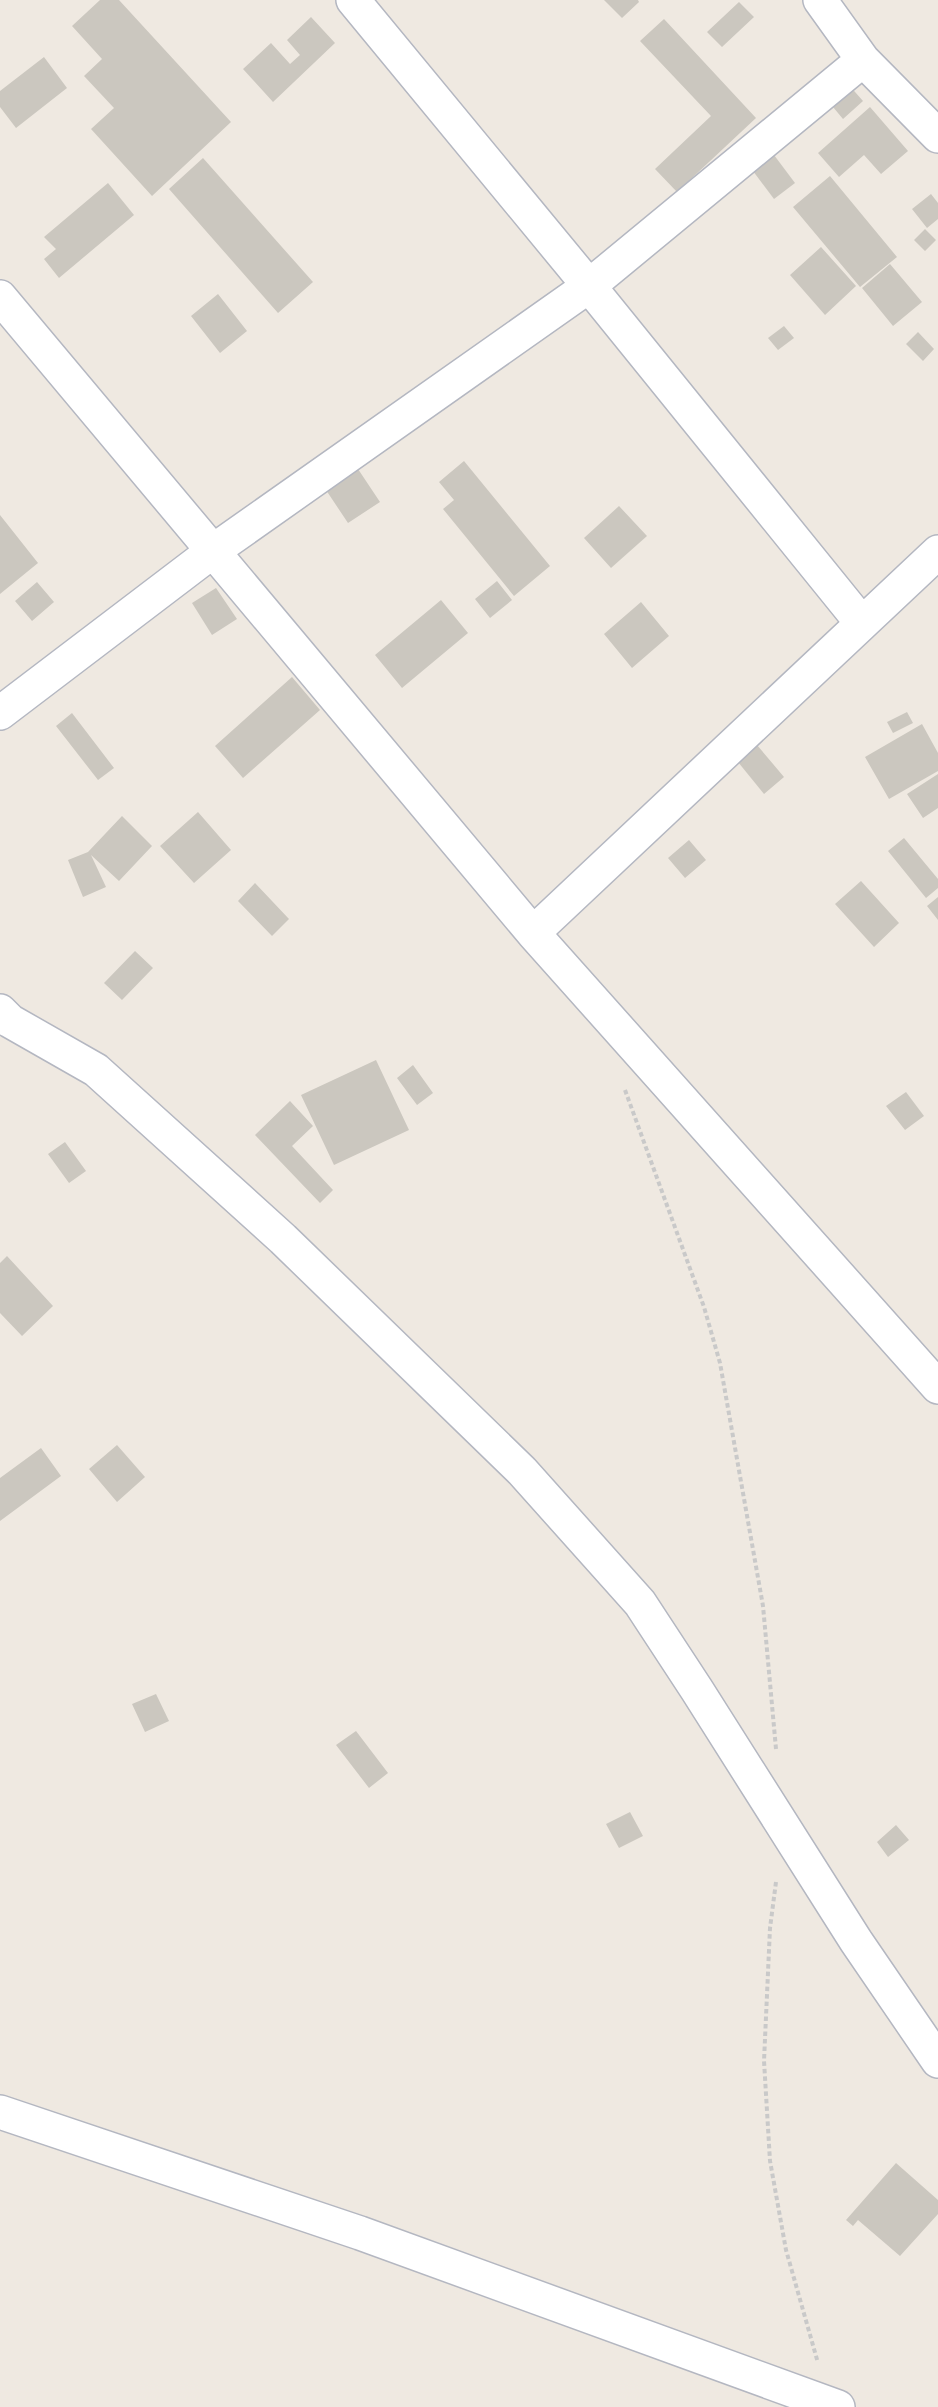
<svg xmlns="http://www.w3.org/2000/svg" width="938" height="2407" font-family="Signika,sans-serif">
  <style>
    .building { fill: #cbc7bf }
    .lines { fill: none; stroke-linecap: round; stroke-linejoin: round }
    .minor-casing { stroke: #b4b7c1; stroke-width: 36 }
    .path { stroke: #c9c9c9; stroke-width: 4; stroke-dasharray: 4.5 3; stroke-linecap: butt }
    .minor { stroke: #fff; stroke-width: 33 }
  </style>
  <rect width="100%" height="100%" fill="#efe9e1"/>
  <path class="building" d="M 100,0 L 119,0 L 231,122 L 152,196 L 91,129 L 114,108 L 84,76 L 102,59 L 72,26 Z
    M 604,0 L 638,0 L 639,2 L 622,18 Z
    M 739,2 L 754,17 L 722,47 L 707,32 Z
    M 311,17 L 335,43 L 273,102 L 243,69 L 271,43 L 290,64 L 300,55 L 287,40 Z
    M 664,19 L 756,118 L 677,192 L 655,169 L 711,116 L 640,41 Z
    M 44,57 L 67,88 L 16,128 L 0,107 L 0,91 Z
    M 848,84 L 863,101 L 843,119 L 828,101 Z
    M 870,107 L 908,151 L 881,174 L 864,155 L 839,177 L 818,153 Z
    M 774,155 L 795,183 L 774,199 L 753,171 Z
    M 203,158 L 313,282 L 278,313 L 169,189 Z
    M 830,176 L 897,257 L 860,287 L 793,207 Z
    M 108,183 L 134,215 L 59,278 L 44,259 L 56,249 L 44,237 Z
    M 931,194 L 938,203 L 938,219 L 927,228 L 912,209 Z
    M 925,229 L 936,240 L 925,251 L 914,240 Z
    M 821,247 L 856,286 L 825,315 L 790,275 Z
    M 890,264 L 922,302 L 893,326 L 862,288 Z
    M 218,294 L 247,331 L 220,353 L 191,316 Z
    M 784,326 L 794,338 L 778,350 L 768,338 Z
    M 918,332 L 934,349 L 923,361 L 906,344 Z
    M 464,461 L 550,566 L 514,596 L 443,509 L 454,500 L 439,482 Z
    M 356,466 L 380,502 L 348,523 L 324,487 Z
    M 619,506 L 647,536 L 611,568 L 584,538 Z
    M 0,515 L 38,563 L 0,594 Z
    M 497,581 L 512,600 L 490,618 L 475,599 Z
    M 37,582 L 54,602 L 32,621 L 15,601 Z
    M 216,588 L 237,619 L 212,635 L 192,603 Z
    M 441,600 L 468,633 L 402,688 L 375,655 Z
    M 641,602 L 669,636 L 632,668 L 604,634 Z
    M 292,677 L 320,710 L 243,778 L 215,746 Z
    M 907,712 L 913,723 L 893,733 L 887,722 Z
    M 72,713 L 114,768 L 98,780 L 56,726 Z
    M 922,724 L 938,753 L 938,771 L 889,799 L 865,757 Z
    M 757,745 L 784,777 L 764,794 L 738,762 Z
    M 938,774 L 938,808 L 923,818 L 907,794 Z
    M 198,812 L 231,850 L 194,883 L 160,846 Z
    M 122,816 L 152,846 L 119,881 L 91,855 L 106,887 L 83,897 L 68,860 L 88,852 Z
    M 904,838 L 938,879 L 938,888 L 926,898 L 888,851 Z
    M 689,840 L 706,860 L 685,878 L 668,858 Z
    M 861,881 L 899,923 L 874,947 L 835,904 Z
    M 255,883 L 289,919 L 272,936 L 238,901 Z
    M 938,897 L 938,920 L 927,906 Z
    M 135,951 L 153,968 L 122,1000 L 104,983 Z
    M 376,1060 L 409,1130 L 334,1165 L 301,1095 Z
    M 413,1065 L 433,1093 L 417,1105 L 397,1078 Z
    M 906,1092 L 924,1116 L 905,1130 L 886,1106 Z
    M 290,1101 L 313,1126 L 292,1146 L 333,1190 L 320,1203 L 255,1135 Z
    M 65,1142 L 86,1171 L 69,1183 L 48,1154 Z
    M 7,1256 L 53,1306 L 22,1336 L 0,1313 L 0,1263 Z
    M 117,1445 L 145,1477 L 117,1502 L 89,1469 Z
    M 41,1448 L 61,1476 L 0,1521 L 0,1478 Z
    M 156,1694 L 169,1721 L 145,1732 L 132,1704 Z
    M 356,1731 L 388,1773 L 369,1788 L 336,1745 Z
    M 630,1812 L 643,1836 L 619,1848 L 606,1824 Z
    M 896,1825 L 909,1840 L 888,1857 L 877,1842 Z
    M 896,2163 L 938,2200 L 938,2214 L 900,2256 L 858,2220 L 853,2226 L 846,2220 Z"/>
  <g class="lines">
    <g class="minor-casing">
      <path id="minor" d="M 353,0 L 589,286 L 861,622
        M 820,0 L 863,60 L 938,136
        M 0,297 L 533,933 L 938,1387
        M 0,713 L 213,551 L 589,286 L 863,60
        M 533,933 L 938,552
        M 0,1011 L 10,1021 L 96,1070 L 283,1239 L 522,1471 L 640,1603 L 697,1690 L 856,1941 L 938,2061
        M 0,2112 L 360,2233 L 838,2407"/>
    </g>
    <path class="path" d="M 625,1090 L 704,1307 L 720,1363 L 763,1606 L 776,1749
      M 776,1882 L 770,1928 L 764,2061 L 770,2161 L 786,2250 L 818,2363"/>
    <use href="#minor" class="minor"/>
  </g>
</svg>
